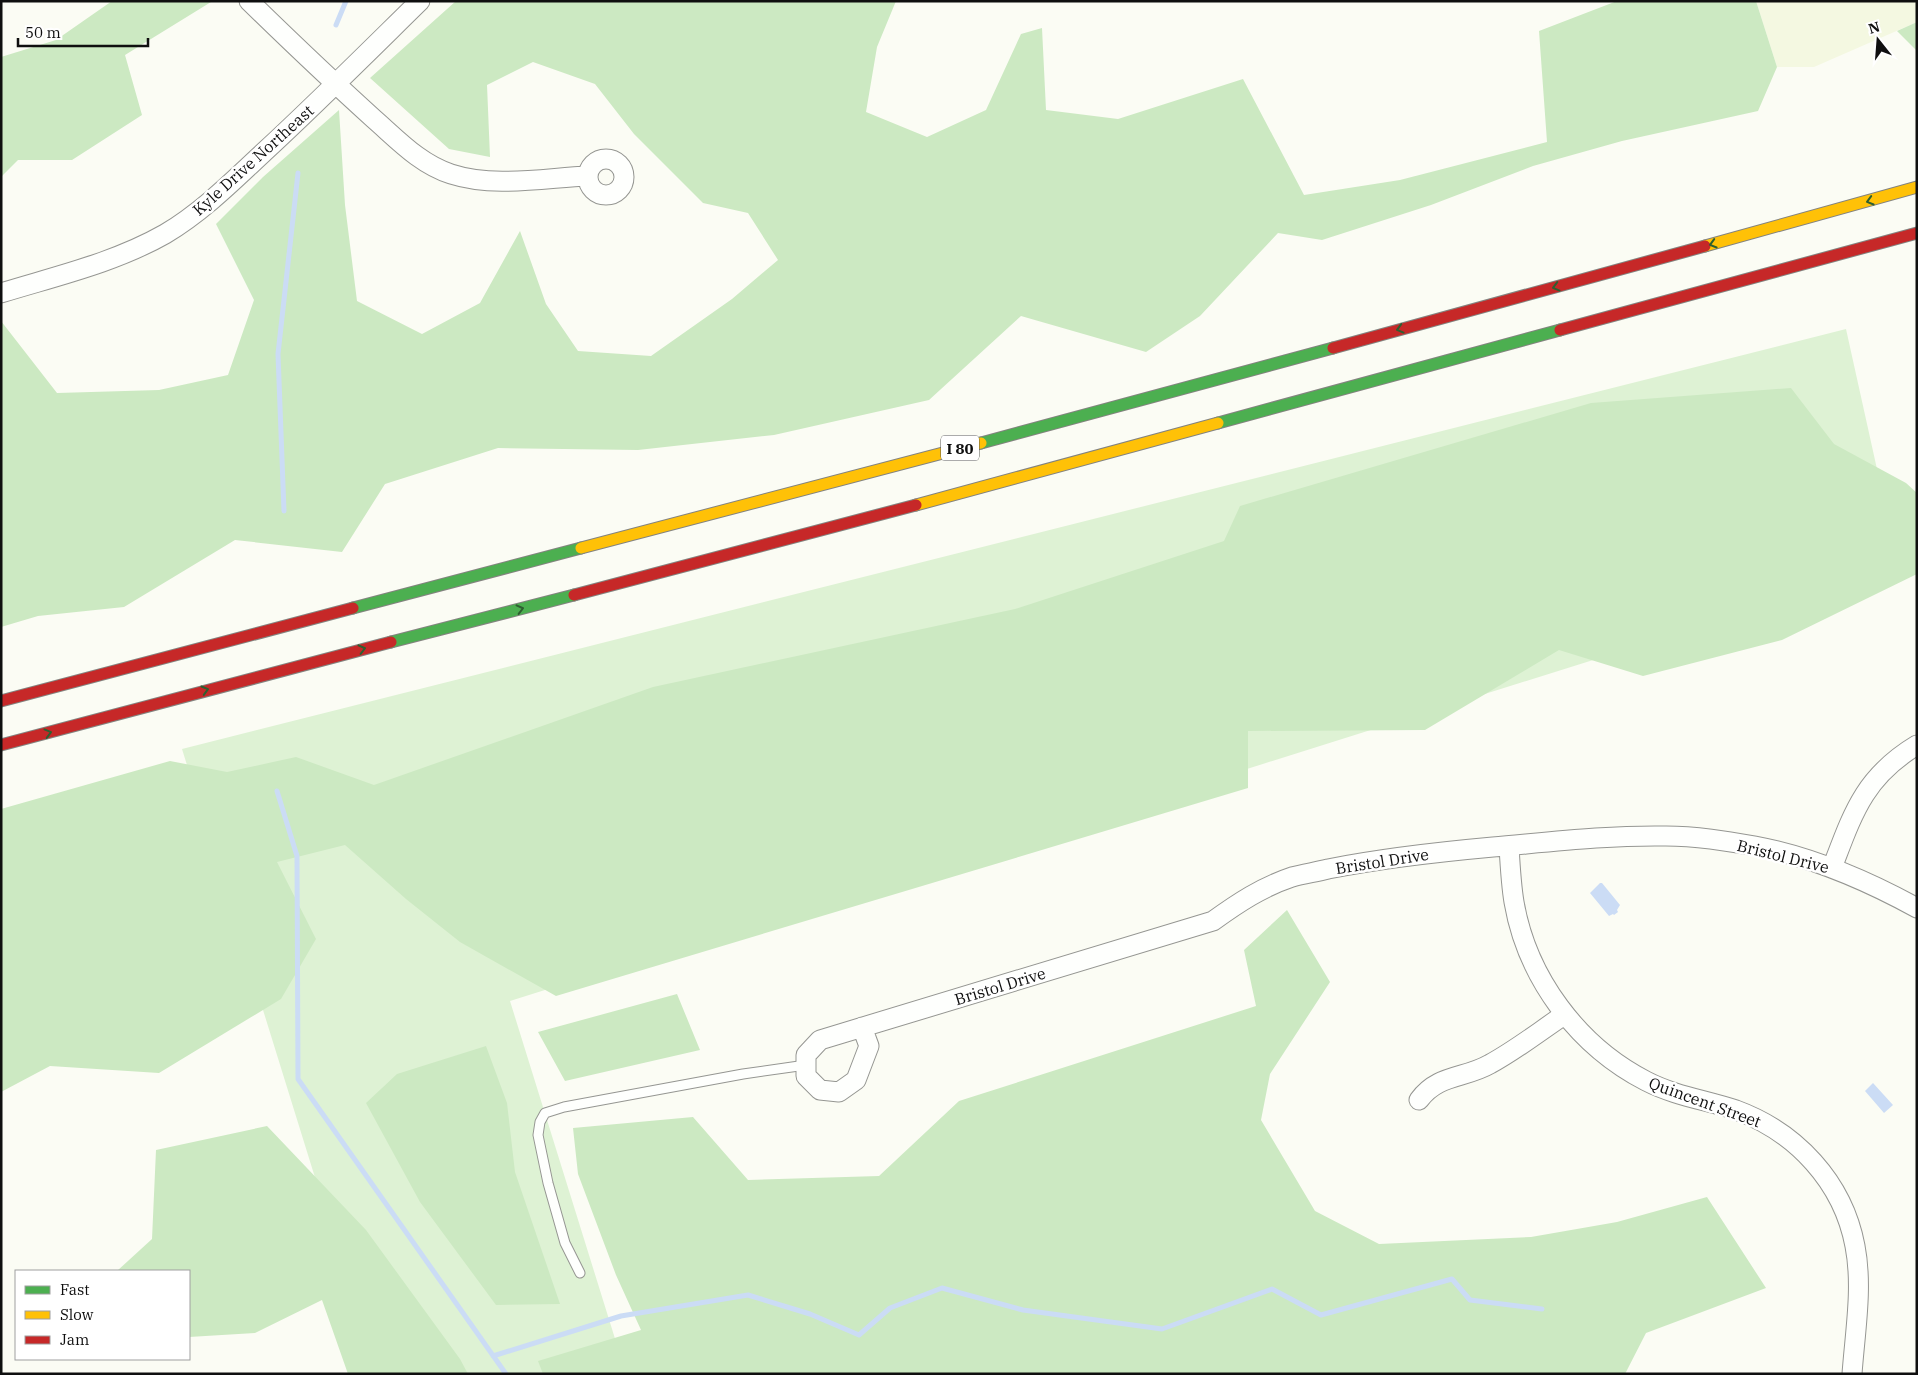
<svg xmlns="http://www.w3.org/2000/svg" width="1918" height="1375" font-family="'IBM Plex Serif',serif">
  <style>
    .farmland { fill: #f4f8e1 }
    .green { fill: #def2d4 }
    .forest { fill: #cce9c2 }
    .water { fill: #cbdcf5 }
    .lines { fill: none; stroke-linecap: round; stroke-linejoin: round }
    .stream { stroke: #cbdcf5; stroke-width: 5 }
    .lane-casing { stroke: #959692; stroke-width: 11 }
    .street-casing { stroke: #959692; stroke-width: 21 }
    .fast-casing { stroke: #83837f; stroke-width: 13 }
    .slow-casing { stroke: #83837f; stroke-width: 13 }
    .jam-casing { stroke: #83837f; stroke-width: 13 }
    .lane { stroke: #fefffd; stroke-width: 9 }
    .street { stroke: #fefffd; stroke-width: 19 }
    .fast { stroke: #4caf50; stroke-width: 11 }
    .slow { stroke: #ffc107; stroke-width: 11 }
    .jam { stroke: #c62828; stroke-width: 11 }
    .oneway { stroke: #2e5f30 }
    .labels { text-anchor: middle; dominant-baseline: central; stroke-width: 5; stroke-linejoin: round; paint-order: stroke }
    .shield { fill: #fff; stroke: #575757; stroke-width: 1 }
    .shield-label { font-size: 15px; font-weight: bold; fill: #0f0f0f }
    .street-label { font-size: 16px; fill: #0f0f0f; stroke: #fff }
  </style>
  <rect width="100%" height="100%" fill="#fbfcf4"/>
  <path class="farmland" d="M 1756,1 L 1917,1 L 1917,22 L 1814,67 L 1777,67 Z"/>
  <path class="green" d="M 1846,329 L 1898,564 L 510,1001 L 626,1374 L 376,1374 L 182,749 Z"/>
  <path class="forest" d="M 112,1 L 211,2 L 125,55 L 142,115 L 72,160 L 18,160 L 1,177 L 1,57 L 56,40 Z
    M 456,1 L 896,1 L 877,47 L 866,112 L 927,137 L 986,110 L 1021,34 L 1042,28 L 1046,110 L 1118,119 L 1243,79 L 1304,195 L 1400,180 L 1547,142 L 1539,31 L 1617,1 L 1756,1 L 1777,67 L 1758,111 L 1622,141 L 1533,166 L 1431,205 L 1322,240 L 1278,233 L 1200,316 L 1146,352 L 1021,316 L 929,400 L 774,435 L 638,450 L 498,448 L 385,484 L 342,552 L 235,540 L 124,607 L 38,616 L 1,627 L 1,321 L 57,393 L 159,390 L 228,375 L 254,300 L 216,224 L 263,177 L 339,110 L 345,205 L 357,301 L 422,334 L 480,303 L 520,231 L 546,304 L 578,351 L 651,356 L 732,299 L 778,260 L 748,213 L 703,203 L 634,134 L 595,84 L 533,62 L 487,85 L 490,157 L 449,149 L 370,78 Z
    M 1917,22 L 1917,51 L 1897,31 Z
    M 1791,388 L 1834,444 L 1906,483 L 1917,493 L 1917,574 L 1782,640 L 1643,676 L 1559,650 L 1425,730 L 1248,731 L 1248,788 L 556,996 L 460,942 L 406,899 L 345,845 L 277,862 L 316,939 L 281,999 L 159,1073 L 50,1066 L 1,1092 L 1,809 L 170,761 L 227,772 L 296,757 L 374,785 L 653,687 L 1015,609 L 1224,541 L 1240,506 L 1591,403 Z
    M 1287,910 L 1330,982 L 1270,1074 L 1261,1120 L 1315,1211 L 1379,1244 L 1531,1237 L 1617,1222 L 1707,1197 L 1766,1288 L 1646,1333 L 1625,1374 L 543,1374 L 538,1361 L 641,1330 L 616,1275 L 578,1174 L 573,1128 L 693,1117 L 748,1180 L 879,1176 L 959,1101 L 1256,1006 L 1244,950 Z
    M 677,994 L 700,1050 L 565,1081 L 538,1032 Z
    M 486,1046 L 507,1103 L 515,1172 L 560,1304 L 496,1305 L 420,1202 L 366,1103 L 397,1074 Z
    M 267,1126 L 366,1230 L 460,1359 L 468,1374 L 348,1374 L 322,1300 L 255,1333 L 189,1337 L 189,1271 L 117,1271 L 152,1239 L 156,1150 Z"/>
  <path class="water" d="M 1600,883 L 1602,883 L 1620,905 L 1617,910 L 1618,912 L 1614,915 L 1613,914 L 1609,916 L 1590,893 Z
    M 1873,1083 L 1893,1105 L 1884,1113 L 1865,1091 Z"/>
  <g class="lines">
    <path class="stream" d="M 336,25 L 346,1
      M 284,511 L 278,354 L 298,173
      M 277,791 L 297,856 L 298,1079 L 506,1374
      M 493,1356 L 621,1316 L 748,1295 L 810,1314 L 859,1335 L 890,1308 L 942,1288 L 1023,1310 L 1162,1329 L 1272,1289 L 1321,1315 L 1452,1279 L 1470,1300 L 1542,1309"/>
    <g class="lane-casing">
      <path id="lane" d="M 580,1273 L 565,1243 L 548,1183 L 538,1135 L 540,1122 L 545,1113 L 564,1107 L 743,1074 L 806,1065"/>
    </g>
    <g class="street-casing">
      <path id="street" d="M 249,1 C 290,41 332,81 374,119 C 398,140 420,164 451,174 C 494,188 544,178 588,176
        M588 177a18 18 0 1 1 36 0a18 18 0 1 1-36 0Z
        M 1,293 C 56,276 114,263 165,234 C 202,212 233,181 264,152 C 317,103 368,52 420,1
        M 1509,846 C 1510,864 1511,884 1514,902 C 1527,978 1578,1046 1646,1081 C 1675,1096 1706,1100 1736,1110 C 1796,1132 1843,1182 1855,1246 C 1863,1287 1855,1332 1852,1374
        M 1832,868 C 1853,813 1864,777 1917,745
        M 862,1027 L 869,1046 L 856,1080 L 839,1092 L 820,1090 L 806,1076 L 806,1055 L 820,1040 L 1213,921 C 1238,903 1262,887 1292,877 C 1303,874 1316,872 1328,869 C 1383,858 1438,852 1493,847 C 1550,842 1608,835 1666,836 C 1696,836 1726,841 1755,846 C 1813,857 1866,880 1917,908
        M 1419,1100 C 1438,1074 1464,1079 1490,1064 C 1516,1050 1540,1031 1564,1015"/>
    </g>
    <g class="fast-casing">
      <path id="fast" d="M 1218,423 L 1560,330
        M 981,443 L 1333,348
        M 353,608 L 581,548
        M 391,642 L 574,595"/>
    </g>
    <g class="slow-casing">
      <path id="slow" d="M 1705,246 L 1917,187
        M 916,505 L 1218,423
        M 581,548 L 981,443"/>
    </g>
    <g class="jam-casing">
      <path id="jam" d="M 1560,330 L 1917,233
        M 1333,348 L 1705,246
        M 574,595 L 916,505
        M 1,701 L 353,608
        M 1,745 L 391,642"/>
    </g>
    <use href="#lane" class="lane"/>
    <use href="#street" class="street"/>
    <use href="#fast" class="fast"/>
    <use href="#slow" class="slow"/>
    <use href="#jam" class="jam"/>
  </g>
  <defs><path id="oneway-chevron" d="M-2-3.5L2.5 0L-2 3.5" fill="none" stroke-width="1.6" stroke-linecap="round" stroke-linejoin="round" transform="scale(1.25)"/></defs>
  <g class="oneway">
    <use href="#oneway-chevron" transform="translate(1870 201) rotate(164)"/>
    <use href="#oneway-chevron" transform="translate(1713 244) rotate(164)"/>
    <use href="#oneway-chevron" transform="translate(1556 287) rotate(165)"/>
    <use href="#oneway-chevron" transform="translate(1400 329) rotate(165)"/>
    <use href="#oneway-chevron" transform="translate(520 609) rotate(-14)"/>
    <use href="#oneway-chevron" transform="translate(362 649) rotate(-14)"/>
    <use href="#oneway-chevron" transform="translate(205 690) rotate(-16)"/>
    <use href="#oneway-chevron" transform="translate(48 733) rotate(-15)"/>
  </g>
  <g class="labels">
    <rect class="shield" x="941" y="435.5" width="38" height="25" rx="4"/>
    <g class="shield-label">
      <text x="960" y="448">I 80</text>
    </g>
    <g class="street-label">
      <text transform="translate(253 160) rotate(-42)">Kyle Drive Northeast</text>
      <text transform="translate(1783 856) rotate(14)">Bristol Drive</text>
      <text transform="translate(1382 861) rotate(-9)">Bristol Drive</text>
      <text transform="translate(1000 986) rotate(-17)">Bristol Drive</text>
      <text transform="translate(1705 1102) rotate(20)">Quincent Street</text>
    </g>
  </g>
  <rect width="1918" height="1375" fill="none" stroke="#0f0f0f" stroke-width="5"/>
  <rect x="15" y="1270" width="175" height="90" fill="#ffffff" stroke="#9f9f9f"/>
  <rect x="25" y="1286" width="25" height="8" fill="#4caf50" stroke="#9f9f9f"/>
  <text x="60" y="1295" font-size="15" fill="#0f0f0f">Fast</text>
  <rect x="25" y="1311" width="25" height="8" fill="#ffc107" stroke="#9f9f9f"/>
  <text x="60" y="1320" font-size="15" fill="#0f0f0f">Slow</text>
  <rect x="25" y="1336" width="25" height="8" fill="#c62828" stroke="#9f9f9f"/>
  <text x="60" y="1345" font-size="15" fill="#0f0f0f">Jam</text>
  <g transform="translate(1878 40) rotate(343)" stroke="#ffffff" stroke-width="4" paint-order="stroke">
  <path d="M0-4L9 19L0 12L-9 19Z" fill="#0f0f0f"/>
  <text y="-8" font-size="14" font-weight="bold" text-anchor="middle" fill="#0f0f0f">N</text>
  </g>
  <path d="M18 38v8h130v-8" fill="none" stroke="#0f0f0f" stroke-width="2.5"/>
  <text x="25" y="38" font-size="15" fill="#0f0f0f" stroke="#ffffff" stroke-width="4" paint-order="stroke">50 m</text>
</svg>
